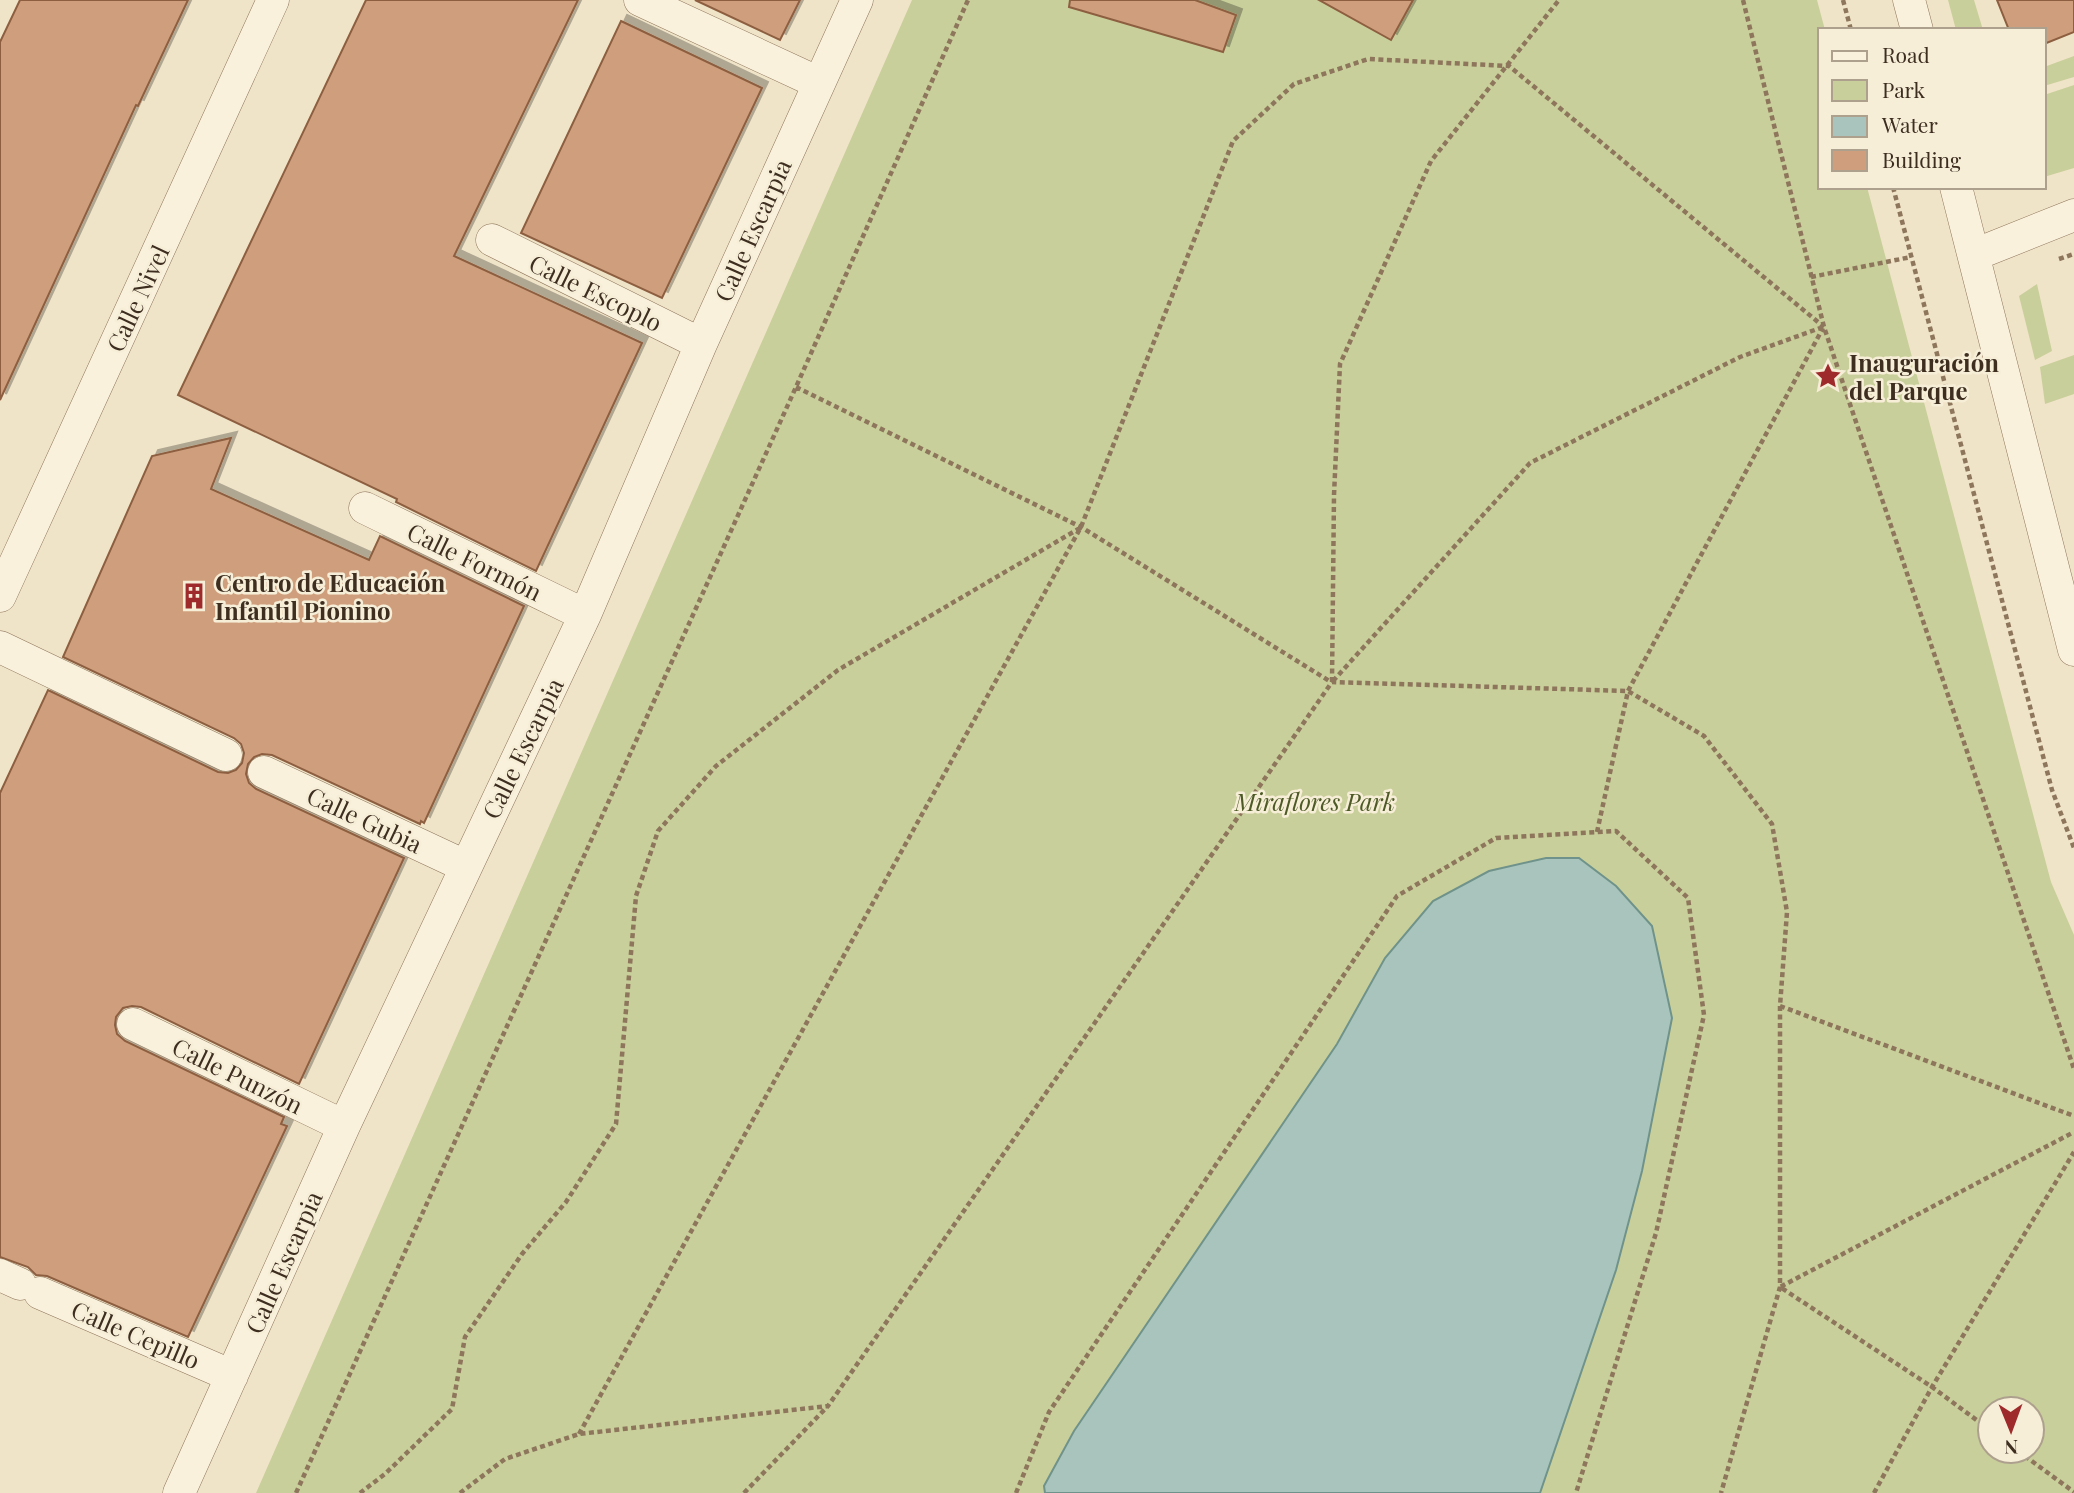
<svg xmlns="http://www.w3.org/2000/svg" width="2074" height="1493" font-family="'Playfair Display',serif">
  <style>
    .green { fill: #c9cf9b; fill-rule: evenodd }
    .water { fill: #a9c4bc; stroke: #6f938a; stroke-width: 2 }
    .building { fill: #cf9f7d; stroke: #8d5f41; stroke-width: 2; filter: url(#shadow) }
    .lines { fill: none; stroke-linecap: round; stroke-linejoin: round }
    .minor-casing { stroke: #8d765c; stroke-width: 33 }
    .path { stroke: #8d765c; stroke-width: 4.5; stroke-dasharray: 5 3.5; stroke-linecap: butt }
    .minor { stroke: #faf1dc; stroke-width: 32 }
    .labels { text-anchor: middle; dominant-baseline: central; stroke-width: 5; stroke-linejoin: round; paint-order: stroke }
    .street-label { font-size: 24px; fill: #3d2e20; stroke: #f7eed8 }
    .poi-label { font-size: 24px; font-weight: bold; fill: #3d2e20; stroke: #f7eed8; text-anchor: start }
    .park-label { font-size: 24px; font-style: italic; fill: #4d5a26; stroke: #f7eed8 }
  </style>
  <defs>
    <filter id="shadow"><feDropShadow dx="6" dy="-6" stdDeviation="0" flood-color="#0004"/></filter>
  </defs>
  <rect width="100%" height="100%" fill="#f0e4c8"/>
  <path class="green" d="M 912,0 L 1817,0 L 1825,30 L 1820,30 L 1820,187 L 1867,187 L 2051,882 L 2074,935 L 2074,1493 L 256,1493 ZM 1990,1409 L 2032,1409 L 2032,1451 L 1990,1451 Z
    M 1948,0 L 1974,0 L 1983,30 L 1956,30 Z
    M 2074,56 L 2074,77 L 2044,86 L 2044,67 Z
    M 2074,85 L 2074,168 L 2044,177 L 2044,95 Z
    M 2037,284 L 2052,351 L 2035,360 L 2019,296 Z
    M 2074,355 L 2074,394 L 2045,404 L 2040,367 Z"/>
  <path class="water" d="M 1546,858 L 1579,858 L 1616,886 L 1652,926 L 1672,1018 L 1642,1171 L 1616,1270 L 1540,1493 L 1045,1493 L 1044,1486 L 1074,1431 L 1337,1044 L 1385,958 L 1433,901 L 1489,871 Z"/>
  <path class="building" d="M 20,0 L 188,0 L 138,106 L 136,105 L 0,400 L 0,42 Z
    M 366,0 L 578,0 L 454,256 L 642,343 L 536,571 L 396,502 L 397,499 L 178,395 Z
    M 695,0 L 800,0 L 780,40 Z
    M 1070,0 L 1195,0 L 1236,15 L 1223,52 L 1069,7 Z
    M 1319,0 L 1413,0 L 1391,40 Z
    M 1997,0 L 2074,0 L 2074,32 L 2044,44 L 2044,30 L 2009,30 Z
    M 621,21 L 762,88 L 662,298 L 521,233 Z
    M 231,438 L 211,489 L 369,560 L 380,536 L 524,606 L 424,823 L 421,821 L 420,824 L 272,755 L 262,754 L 254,757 L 248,764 L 246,774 L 249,783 L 256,789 L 404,858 L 299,1084 L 141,1007 L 132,1006 L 123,1008 L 116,1017 L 115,1025 L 117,1034 L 125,1041 L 284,1117 L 281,1124 L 287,1126 L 188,1337 L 47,1276 L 36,1275 L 28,1267 L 0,1257 L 0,793 L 48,690 L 218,772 L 228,773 L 236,770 L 242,763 L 244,753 L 241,744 L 234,738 L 63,657 L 152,456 Z"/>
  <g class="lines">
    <g class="minor-casing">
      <path id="minor" d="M 640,0 L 819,83
        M 1909,0 L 1917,30
        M 1956,187 L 2074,650
        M 492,240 L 701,344
        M 1974,255 L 2074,215
        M 365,508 L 585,615
        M 0,596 L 273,0
        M 0,647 L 226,755
        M 264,772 L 465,866
        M 133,1024 L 344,1126
        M 0,1275 L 20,1284
        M 40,1293 L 232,1376
        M 179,1493 L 344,1126 L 585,615 L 701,344 L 857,0"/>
    </g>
    <path class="path" d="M 1743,0 L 1824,327 L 2074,1069
      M 1843,0 L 1851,30
      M 1893,187 L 2052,790 L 2074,848
      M 2059,259 L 2074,254
      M 1811,277 L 1911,257
      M 796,387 L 1081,527 L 1331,682
      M 1333,681 L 1530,463 L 1740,357 L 1823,327
      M 1332,682 L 1334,495 L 1340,364 L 1431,161 L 1559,0
      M 1597,832 L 1628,691 L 1823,328
      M 1780,1006 L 2074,1116
      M 1990,1430 L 1932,1387 L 1780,1287 L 2074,1132
      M 579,1434 L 1081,527 L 1233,141 L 1294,84 L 1368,59 L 1509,66 L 1824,327
      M 2018,1451 L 2074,1492
      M 296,1493 L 796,387 L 968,0
      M 360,1493 L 385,1474 L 452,1409 L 465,1337 L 522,1254 L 566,1202 L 616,1124 L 636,896 L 658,831 L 716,766 L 838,670 L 1080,528
      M 460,1493 L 505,1459 L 579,1434 L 828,1406 L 1332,682 L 1628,691 L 1704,736 L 1772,824 L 1787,912 L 1780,1006 L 1780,1287 L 1721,1493
      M 744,1493 L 828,1406
      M 1016,1493 L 1049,1412 L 1397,896 L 1496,838 L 1616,831 L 1688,898 L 1704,1015 L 1656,1233 L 1576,1493
      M 1874,1493 L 1932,1387 L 2074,1152"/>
    <use href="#minor" class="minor"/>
  </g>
  <defs>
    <g id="sight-bare" transform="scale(2.1)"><path d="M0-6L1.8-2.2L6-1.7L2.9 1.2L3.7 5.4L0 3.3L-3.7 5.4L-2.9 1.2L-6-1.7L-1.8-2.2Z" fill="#9e2a2b" stroke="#f7eed8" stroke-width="2.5" paint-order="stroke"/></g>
    <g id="building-bare" transform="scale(2.1)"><path d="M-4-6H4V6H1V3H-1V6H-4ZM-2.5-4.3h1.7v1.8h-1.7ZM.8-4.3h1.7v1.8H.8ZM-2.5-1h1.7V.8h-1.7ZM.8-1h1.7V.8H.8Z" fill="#9e2a2b" stroke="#f7eed8" stroke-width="2.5" paint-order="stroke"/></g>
  </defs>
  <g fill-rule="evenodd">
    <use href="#sight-bare" x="1828" y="376"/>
    <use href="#building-bare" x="194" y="596"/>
  </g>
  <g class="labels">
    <g class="street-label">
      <text transform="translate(752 230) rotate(-66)">Calle Escarpia</text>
      <text transform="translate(596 292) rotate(26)">Calle Escoplo</text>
      <text transform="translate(137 298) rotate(-65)">Calle Nivel</text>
      <text transform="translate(475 561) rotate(26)">Calle Formón</text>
      <text transform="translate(522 748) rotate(-64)">Calle Escarpia</text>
      <text transform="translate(365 819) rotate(25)">Calle Gubia</text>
      <text transform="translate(238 1075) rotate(26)">Calle Punzón</text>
      <text transform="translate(283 1262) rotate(-66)">Calle Escarpia</text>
      <text transform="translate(136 1334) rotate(23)">Calle Cepillo</text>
    </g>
    <g class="poi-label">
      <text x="1849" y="362">Inauguración<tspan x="1849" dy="28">del Parque</tspan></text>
      <text x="215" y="582">Centro de Educación<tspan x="215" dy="28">Infantil Pionino</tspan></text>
    </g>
    <g class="park-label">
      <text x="1315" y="801">Miraflores Park</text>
    </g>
  </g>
  <rect x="1818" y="28" width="228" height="161" fill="#f7eed8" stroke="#ada18e" stroke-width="2"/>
  <rect x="1832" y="51" width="35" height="10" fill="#faf1dc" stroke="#ada18e" stroke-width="2"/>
  <text x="1882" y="63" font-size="21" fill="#3d2e20">Road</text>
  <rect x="1832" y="80" width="35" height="21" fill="#c9cf9b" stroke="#ada18e" stroke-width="2"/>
  <text x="1882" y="98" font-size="21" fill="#3d2e20">Park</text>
  <rect x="1832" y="116" width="35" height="21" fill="#a9c4bc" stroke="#ada18e" stroke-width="2"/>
  <text x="1882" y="133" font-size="21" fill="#3d2e20">Water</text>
  <rect x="1832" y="150" width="35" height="21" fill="#cf9f7d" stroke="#ada18e" stroke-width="2"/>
  <text x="1882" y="168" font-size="21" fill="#3d2e20">Building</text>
  <g transform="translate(2011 1430) rotate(179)"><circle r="33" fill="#f7eed8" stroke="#ada18e" stroke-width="2"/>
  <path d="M0-5L12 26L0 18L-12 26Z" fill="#9e2a2b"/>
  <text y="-10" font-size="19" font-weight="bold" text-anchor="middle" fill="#3d2e20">N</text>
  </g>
</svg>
